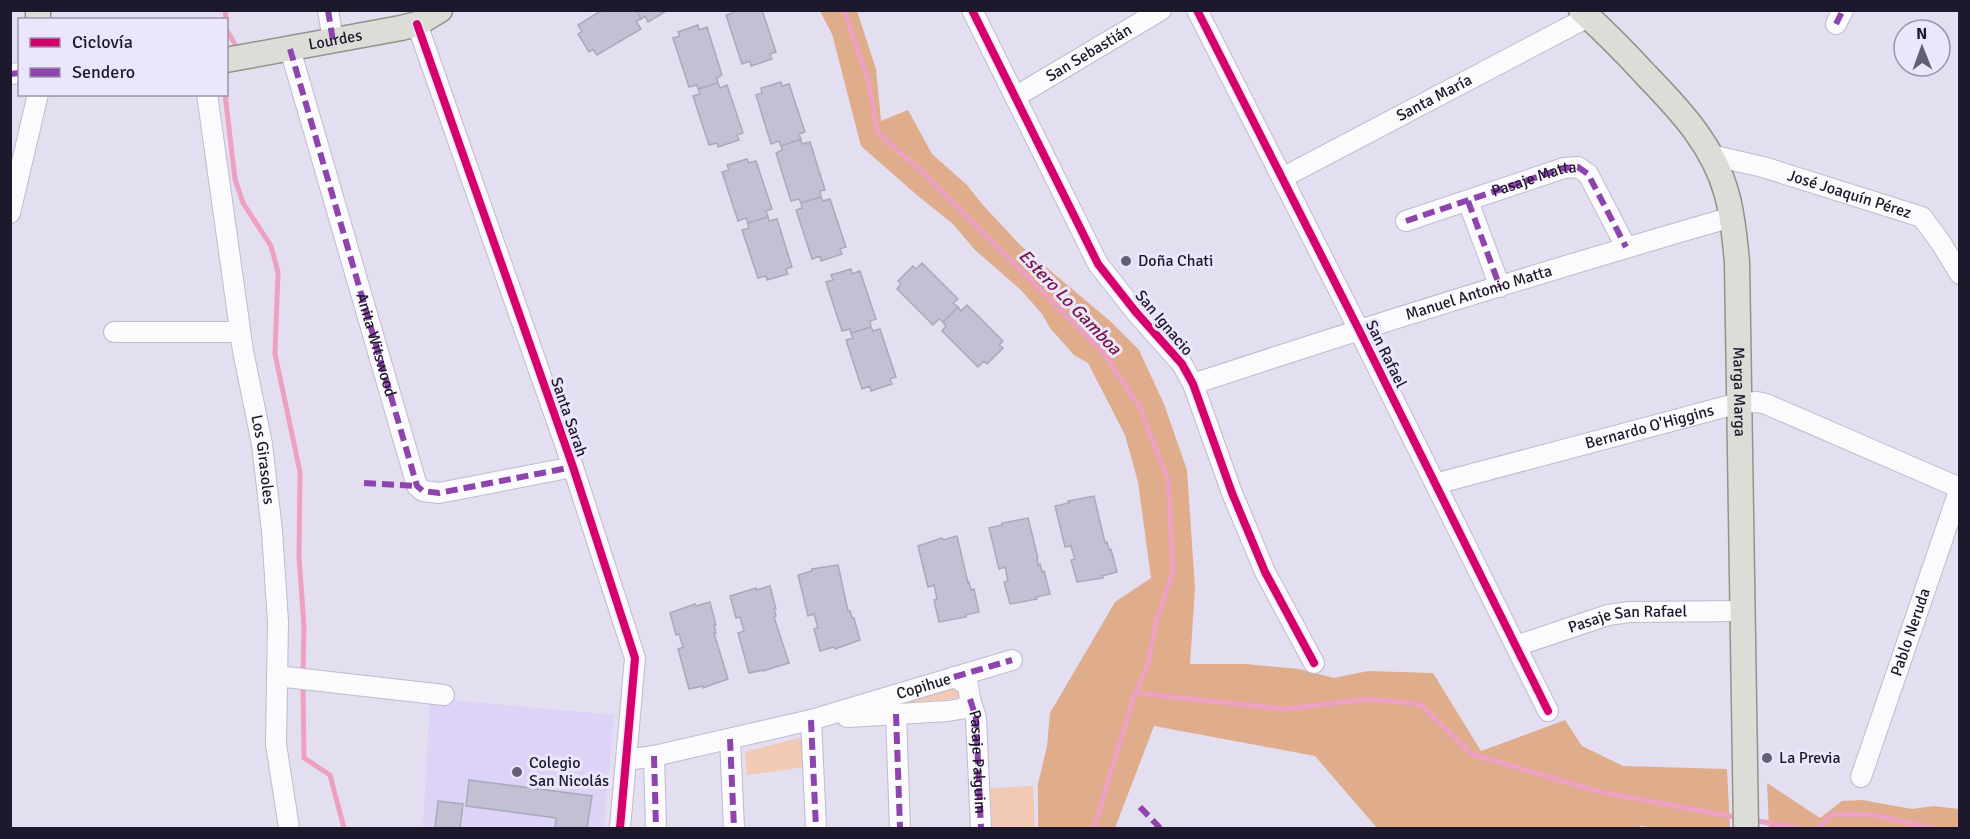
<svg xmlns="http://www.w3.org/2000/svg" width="1970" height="839" font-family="Signika,sans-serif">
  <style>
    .built { fill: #dcd3f6 }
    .green { fill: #f2c9b4 }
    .forest { fill: #dfad8c }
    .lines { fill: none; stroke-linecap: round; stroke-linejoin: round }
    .stream { stroke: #eea0c1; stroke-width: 5 }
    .building { fill: #c1c1d3; stroke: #a9a9ba; stroke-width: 1.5 }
    .minor-casing { stroke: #bfbbcd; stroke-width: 22 }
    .major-casing { stroke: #93938c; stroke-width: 27 }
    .minor { stroke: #fbfafd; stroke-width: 20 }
    .major { stroke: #ddddd7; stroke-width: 24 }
    .quiet { stroke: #8e44ad; stroke-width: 6; stroke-dasharray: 12 6; stroke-linecap: butt }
    .cycleway-casing { stroke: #ece6fc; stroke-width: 11 }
    .cycleway { stroke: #d6006c; stroke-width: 8 }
    .poi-dot { fill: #635e71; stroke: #ece6fc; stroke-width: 2 }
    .labels { text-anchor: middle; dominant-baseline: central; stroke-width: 6; stroke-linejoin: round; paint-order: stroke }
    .street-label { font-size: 16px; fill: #1e182c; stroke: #ece6fc }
    .poi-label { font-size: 16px; fill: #1e182c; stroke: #ece6fc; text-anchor: start }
    .water-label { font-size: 18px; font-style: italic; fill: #761644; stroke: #ece6fc }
  </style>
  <rect width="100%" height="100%" fill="#e3dff0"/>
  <path class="built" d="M 430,698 L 614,715 L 604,828 L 423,828 Z"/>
  <path class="green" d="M 957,687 L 961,691 L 960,698 L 908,703 L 908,701 Z
    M 803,737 L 805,767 L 747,775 L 745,752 Z
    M 1033,786 L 1035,828 L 992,828 L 990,788 Z"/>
  <path class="forest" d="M 820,11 L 857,11 L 876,69 L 881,121 L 908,110 L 932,154 L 967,185 L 983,205 L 1020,245 L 1110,321 L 1139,350 L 1164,404 L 1187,470 L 1195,588 L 1190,664 L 1245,664 L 1299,669 L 1334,678 L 1368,671 L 1433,673 L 1481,751 L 1565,720 L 1582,746 L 1623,766 L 1727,769 L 1730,828 L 1662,828 L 1640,826 L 1640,828 L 1377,828 L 1315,756 L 1154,726 L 1115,828 L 1038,828 L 1038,784 L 1047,746 L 1050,713 L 1115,602 L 1151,578 L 1138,482 L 1125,435 L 1088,363 L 1074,355 L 1050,328 L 1042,314 L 1021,290 L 975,250 L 953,224 L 918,196 L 861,146 L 832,34 Z
    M 1767,783 L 1820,818 L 1842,801 L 1862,800 L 1912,809 L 1933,806 L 1959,809 L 1959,828 L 1769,828 Z"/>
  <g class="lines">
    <path class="stream" d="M 225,10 L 226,20
      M 844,10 L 869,83 L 877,132 L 923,173 L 1105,355 L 1139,406 L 1168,479 L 1173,571 L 1156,622 L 1148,665 L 1135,693 L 1094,828
      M 226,29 L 236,46
      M 225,94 L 235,179 L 243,203 L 271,246 L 278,272 L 275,354 L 300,472 L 299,557 L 304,626 L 303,675
      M 303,684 L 304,758 L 330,775 L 344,828
      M 1135,693 L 1285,709 L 1368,699 L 1420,704 L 1471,754 L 1600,792 L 1740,818
      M 1752,820 L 1798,828
      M 1817,828 L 1833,814 L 1874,815 L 1931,828"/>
  </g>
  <path class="building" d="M 602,10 L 636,10 L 641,19 L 636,21 L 641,29 L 597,55 L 593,49 L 589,52 L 578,34 L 582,32 L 578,25 Z
    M 636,10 L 668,10 L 648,22 L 645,16 L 641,19 Z
    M 732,10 L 762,10 L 776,52 L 770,54 L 772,59 L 751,66 L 750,61 L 742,64 L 726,15 L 733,13 Z
    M 698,25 L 699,30 L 707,27 L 722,75 L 717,78 L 718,83 L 698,89 L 697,85 L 689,87 L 673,38 L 680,36 L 678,32 Z
    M 781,82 L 782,86 L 789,84 L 805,132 L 799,134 L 801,139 L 781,146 L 779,141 L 771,144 L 756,95 L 762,93 L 761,88 Z
    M 718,83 L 720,88 L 727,85 L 743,133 L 737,135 L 739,140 L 718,147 L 717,143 L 709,145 L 693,96 L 700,94 L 698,89 Z
    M 801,139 L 802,144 L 810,142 L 825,190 L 820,191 L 821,197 L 801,203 L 799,199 L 791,201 L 776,153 L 782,150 L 781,146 Z
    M 747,159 L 749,163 L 756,161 L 772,209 L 766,211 L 768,217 L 748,223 L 746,218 L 738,221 L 722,172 L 729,170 L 727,165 Z
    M 821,197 L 823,201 L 830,199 L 846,247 L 840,249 L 842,254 L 821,261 L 820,256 L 812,259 L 796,210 L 802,208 L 801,203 Z
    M 768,217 L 769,221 L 777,219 L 792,267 L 786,269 L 788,274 L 767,280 L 766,276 L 758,278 L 742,230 L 749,228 L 748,223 Z
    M 922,263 L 958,299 L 953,303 L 958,307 L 943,322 L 939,319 L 933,325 L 897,289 L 901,284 L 898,281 L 913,266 L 916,269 Z
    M 851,269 L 852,274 L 860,271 L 876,319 L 870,321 L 871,327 L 851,333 L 850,329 L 842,331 L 826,282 L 833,280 L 831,275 Z
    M 967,305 L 1003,341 L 999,345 L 1003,348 L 987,364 L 984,361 L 978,367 L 942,331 L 946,326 L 943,322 L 958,307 L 961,311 Z
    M 871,327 L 873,331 L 880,329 L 896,377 L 890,379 L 892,384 L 871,391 L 870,386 L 862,389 L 846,340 L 853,338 L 851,333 Z
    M 1094,496 L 1105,543 L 1107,542 L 1109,550 L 1111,549 L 1117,572 L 1102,576 L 1103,578 L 1077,582 L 1071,560 L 1075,559 L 1071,546 L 1065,547 L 1055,506 L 1069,503 L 1068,501 Z
    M 1028,518 L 1038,558 L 1037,558 L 1038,565 L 1040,564 L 1042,572 L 1044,571 L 1050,594 L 1036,597 L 1037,599 L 1010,604 L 1004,582 L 1008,581 L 1005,567 L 999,569 L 989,528 L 1002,525 L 1002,523 Z
    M 957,536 L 968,583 L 969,582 L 971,590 L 974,589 L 979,612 L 965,615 L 966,617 L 939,622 L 934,600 L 937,599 L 934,585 L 928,587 L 918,546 L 942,538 L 943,540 Z
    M 838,565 L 848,611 L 850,611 L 852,618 L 854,618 L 860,640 L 835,649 L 834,647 L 820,651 L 814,629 L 818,628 L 814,614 L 808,616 L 798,575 L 812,571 L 812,569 Z
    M 770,586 L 776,609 L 774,609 L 776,616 L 774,617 L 789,663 L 763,671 L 763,670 L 749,673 L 738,633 L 744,631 L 740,617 L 736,618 L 730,596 L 756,588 L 756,590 Z
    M 710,602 L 716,625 L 714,625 L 716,633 L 714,633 L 728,679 L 703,688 L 703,686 L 689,689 L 678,649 L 683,647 L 679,634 L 676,635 L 670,613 L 695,604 L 696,606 Z
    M 469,780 L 592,796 L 587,828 L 555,828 L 556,818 L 466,806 Z
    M 438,801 L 463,804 L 460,828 L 435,828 Z"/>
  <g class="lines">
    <g class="minor-casing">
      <g id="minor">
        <path d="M 328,10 L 333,41"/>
        <path d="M 972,10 L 1098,264 L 1135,311 L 1182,364 L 1193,384 L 1232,493 L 1265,572 L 1314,663"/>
        <path d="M 1197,10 L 1359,330 L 1548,711"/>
        <path d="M 417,24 L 573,467 L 635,658 L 620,828"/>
        <path d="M 1836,24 L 1843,10"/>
        <path d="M 290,49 L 417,486 L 423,491 L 439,493 L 573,467"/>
        <path d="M 10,74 L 20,73"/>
        <path id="s1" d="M 207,94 L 243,351 L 262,444 L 272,531 L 278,622 L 276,744 L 289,828"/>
        <path id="s2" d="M 1015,97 L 1161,10"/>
        <path id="s3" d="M 1711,155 L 1763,167 L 1922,217 L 1941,243 L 1960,274"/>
        <path id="s4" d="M 1282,178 L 1588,17"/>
        <path d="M 1468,201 L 1500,287"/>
        <path d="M 10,213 L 38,94"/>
        <path d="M 1406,221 L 1564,168 L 1578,167 L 1588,174 L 1626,247"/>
        <path d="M 114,332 L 240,332"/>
        <path id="s5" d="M 1193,384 C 1372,325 1551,269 1732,217"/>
        <path id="s6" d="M 1435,484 L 1739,403 L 1757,402 L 1766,404 L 1960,488"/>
        <path id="s7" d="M 1516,646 L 1608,615 L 1629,612 L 1742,611"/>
        <path d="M 277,676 L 444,695"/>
        <path d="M 970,699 L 976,718 L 981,828"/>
        <path d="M 896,714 L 900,828"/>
        <path d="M 847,717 L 948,711 L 966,708 L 970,699 L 968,685 L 954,677"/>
        <path d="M 811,720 L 816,828"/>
        <path d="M 730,739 L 734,828"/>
        <path d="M 654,756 L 656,828"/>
        <path id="s8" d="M 627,760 L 654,756 L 811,720 L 1012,660"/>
        <path id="s9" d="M 1861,777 L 1960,488"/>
      </g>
    </g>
    <g class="major-casing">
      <g id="major">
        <path d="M 38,10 L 38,20"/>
        <path id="s10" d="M 1581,10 C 1604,31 1625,52 1646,75 C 1680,110 1714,146 1727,195 C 1733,217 1735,240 1737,262 L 1746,828"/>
        <path id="s11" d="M 226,60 L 401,28 L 417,24 L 440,10"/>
      </g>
    </g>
    <use href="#minor" class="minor"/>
    <use href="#major" class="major"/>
    <g class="quiet">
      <path d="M 328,10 L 333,41"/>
      <path d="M 1836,24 L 1843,10"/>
      <path id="s12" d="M 290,49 L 417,486 L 423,491 L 439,493 L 573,467"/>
      <path d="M 10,74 L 20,73"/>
      <path d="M 1468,201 L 1500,287"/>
      <path id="s13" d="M 1406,221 L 1564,168 L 1578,167 L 1588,174 L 1626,247"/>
      <path d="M 364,483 L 417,486"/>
      <path d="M 954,677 L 1012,660"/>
      <path id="s14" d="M 970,699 L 976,718 L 981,828"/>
      <path d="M 896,714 L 900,828"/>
      <path d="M 811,720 L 816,828"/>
      <path d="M 730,739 L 734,828"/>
      <path d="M 654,756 L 656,828"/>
      <path d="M 1140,807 L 1160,828"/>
    </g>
    <g class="cycleway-casing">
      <path id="cycleway" d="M 972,10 L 1098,264 L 1135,311 L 1182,364 L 1193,384 L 1232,493 L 1265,572 L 1314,663
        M 1197,10 L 1359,330 L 1548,711
        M 417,24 L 573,467 L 635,658 L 620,828"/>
    </g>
    <use href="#cycleway" class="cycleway"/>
  </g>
  <g class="poi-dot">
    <circle cx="1126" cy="261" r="6"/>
    <circle cx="1767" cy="758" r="6"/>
    <circle cx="517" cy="772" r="6"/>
  </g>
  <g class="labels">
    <g class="street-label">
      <text stroke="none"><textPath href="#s11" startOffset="111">Lourdes</textPath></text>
      <text stroke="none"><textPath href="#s2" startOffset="86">San Sebastián</textPath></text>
      <text stroke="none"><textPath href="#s4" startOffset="172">Santa María</textPath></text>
      <text stroke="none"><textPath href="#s13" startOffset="135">Pasaje Matta</textPath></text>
      <text stroke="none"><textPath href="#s3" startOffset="144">José Joaquín Pérez</textPath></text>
      <text stroke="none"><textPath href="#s5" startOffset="300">Manuel Antonio Matta</textPath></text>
      <text transform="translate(1164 323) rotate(50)">San Ignacio</text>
      <text stroke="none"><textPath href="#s12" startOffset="308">Anita Witswood</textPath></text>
      <text transform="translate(1386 354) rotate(64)">San Rafael</text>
      <text stroke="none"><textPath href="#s10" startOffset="436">Marga Marga</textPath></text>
      <text transform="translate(569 417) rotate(71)">Santa Sarah</text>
      <text stroke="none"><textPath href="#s6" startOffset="222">Bernardo O'Higgins</textPath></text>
      <text stroke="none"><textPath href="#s1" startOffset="370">Los Girasoles</textPath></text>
      <text stroke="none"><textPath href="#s7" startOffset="116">Pasaje San Rafael</textPath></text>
      <text stroke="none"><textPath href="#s9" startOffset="153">Pablo Neruda</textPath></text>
      <text stroke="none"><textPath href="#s8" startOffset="306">Copihue</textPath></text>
      <text stroke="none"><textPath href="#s14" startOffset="64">Pasaje Palguim</textPath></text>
    </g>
    <g class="poi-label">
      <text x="1138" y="261">Doña Chati</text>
      <text x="1779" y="758">La Previa</text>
      <text x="529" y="763">Colegio<tspan x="529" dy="18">San Nicolás</tspan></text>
    </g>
    <g class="water-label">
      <text transform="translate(1070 302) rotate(46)">Estero Lo Gamboa</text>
    </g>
  </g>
  <rect width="1970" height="839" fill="none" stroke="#1e182c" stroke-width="24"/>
  <rect x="18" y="18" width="210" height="78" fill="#ece6fc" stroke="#9a94a9" stroke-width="1.5"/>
  <rect x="30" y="38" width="30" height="9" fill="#d6006c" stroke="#9a94a9" stroke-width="1.5"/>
  <text x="72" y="48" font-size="18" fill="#1e182c">Ciclovía</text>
  <rect x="30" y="68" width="30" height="9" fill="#8e44ad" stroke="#9a94a9" stroke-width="1.5"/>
  <text x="72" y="78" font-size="18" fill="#1e182c">Sendero</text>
  <g transform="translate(1922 48) rotate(359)"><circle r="28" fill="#ece6fc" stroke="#9a94a9" stroke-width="1.5"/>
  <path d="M0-4.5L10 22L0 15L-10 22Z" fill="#635e71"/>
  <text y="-9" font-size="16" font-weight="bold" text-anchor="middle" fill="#1e182c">N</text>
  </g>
</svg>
